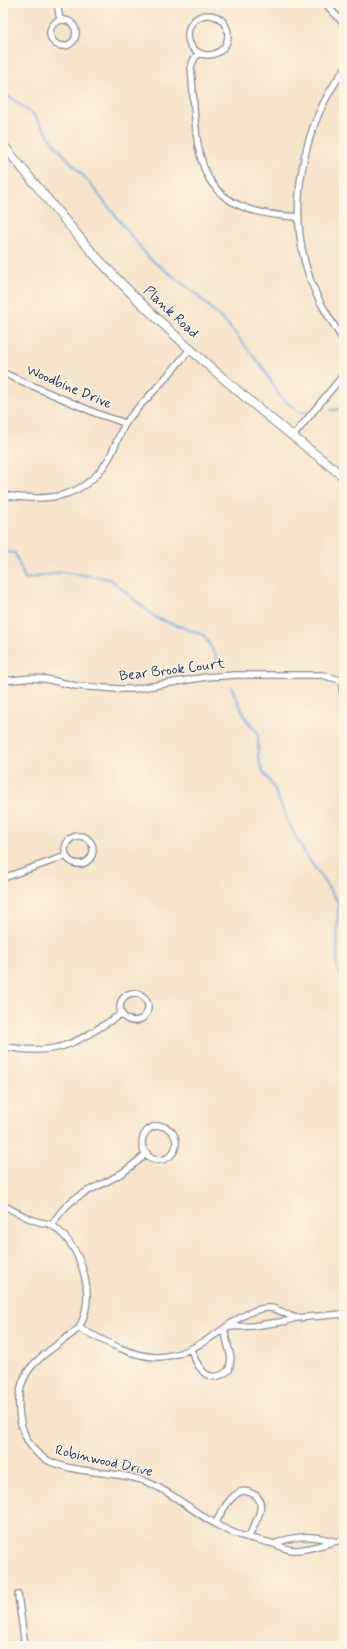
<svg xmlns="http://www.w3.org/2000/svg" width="347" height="1649" font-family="Mynerve,sans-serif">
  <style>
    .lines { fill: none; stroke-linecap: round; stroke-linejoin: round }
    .stream { stroke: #6eaadf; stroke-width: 2 }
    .street-casing { stroke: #888a94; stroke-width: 8 }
    .secondary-casing { stroke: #888a94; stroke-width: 10 }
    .street { stroke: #fff; stroke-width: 5.5 }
    .secondary { stroke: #fff; stroke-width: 8 }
    .labels { text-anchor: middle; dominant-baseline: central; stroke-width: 3; stroke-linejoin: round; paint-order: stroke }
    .street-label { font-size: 14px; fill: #1b2f5e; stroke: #fcf5e5 }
  </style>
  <rect width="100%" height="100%" fill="#fcf5e5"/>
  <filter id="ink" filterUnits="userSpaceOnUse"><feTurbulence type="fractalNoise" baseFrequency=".025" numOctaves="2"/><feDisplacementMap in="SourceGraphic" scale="8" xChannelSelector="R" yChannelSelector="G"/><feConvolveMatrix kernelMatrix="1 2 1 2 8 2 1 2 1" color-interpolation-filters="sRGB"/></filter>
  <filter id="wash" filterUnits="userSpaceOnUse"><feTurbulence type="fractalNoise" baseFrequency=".012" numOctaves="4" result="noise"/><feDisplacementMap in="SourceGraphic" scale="16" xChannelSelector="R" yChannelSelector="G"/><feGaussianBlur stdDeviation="0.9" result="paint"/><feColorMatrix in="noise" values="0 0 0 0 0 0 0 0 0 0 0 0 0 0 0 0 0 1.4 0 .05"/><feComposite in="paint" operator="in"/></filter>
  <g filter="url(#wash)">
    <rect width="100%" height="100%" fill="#f6e4ca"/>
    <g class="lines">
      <path class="stream" d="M 3,92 L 34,115 L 56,146 L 88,181 L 149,258 L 196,294 L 231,328 L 263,368 L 280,397 L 300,413 L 307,411
        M 331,410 L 344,409
        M 3,552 L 15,553 L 25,579 L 63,572 L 110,579 L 156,618 L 204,635 L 220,663
        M 231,686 L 246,719 L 258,733 L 258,757 L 262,770 L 274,788 L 287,820 L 306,855 L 338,902 L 337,970 L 344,980"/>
    </g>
  </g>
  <g filter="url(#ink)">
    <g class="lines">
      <g class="street-casing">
        <path id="street" d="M 57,3 L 60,20
          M 325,3 L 344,24
          M188 35a20 20 0 1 1 40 0a20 20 0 1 1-40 0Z
          M50 33a13 13 0 1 1 26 0a13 13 0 1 1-26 0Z
          M 199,53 L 194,59 L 191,67 C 199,156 188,212 299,217
          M 344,70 C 301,128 286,211 310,279 C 318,301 331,321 344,341
          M 3,373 L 98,414 L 125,423
          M 294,435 L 344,374
          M 3,495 C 45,502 83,500 108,460 C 115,448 119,433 127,421 C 134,411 144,402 153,392 C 166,378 179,363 191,348
          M 344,680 L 342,689 L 344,694
          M 3,681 L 32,678 L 46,679 L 76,686 L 118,689 L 134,689 L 206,677 L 236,675 L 322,675 L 344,681
          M65 850a14 14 0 1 1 28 0a14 14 0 1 1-28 0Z
          M 3,878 L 66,856
          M120 1007a14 14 0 1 1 28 0a14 14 0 1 1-28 0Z
          M 3,1046 C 58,1058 77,1042 121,1014
          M142 1143a17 17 0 1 1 34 0a17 17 0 1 1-34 0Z
          M 3,1205 C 14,1211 26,1218 39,1222 C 43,1223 49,1223 53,1226 C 82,1247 97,1295 79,1328 C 64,1341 45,1351 32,1366 C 9,1391 17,1447 49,1461 C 79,1475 116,1470 147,1482 C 174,1493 194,1513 219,1526 C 235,1535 253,1539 271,1543 C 279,1545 285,1550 294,1550 C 311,1550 327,1542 344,1540
          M 52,1225 C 71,1193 88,1193 117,1176 C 128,1170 137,1162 147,1153
          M 228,1327 L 253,1326 L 287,1321 L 296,1318 L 344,1314
          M 79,1328 C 144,1362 165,1372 229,1325 C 240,1317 256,1307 270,1308 C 279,1309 287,1315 296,1318
          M 191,1350 C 198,1368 208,1387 229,1370 L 231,1358 L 224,1329
          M 215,1524 C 220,1515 226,1502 234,1496 C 239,1491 245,1490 251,1493 C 271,1500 254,1525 248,1538
          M 274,1544 C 295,1535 311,1535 333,1541
          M 18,1595 L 25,1646"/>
      </g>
      <g class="secondary-casing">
        <path id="secondary" d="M 3,145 C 36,184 67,225 102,263 C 175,341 260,411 344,477"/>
      </g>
      <use href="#street" class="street"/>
      <use href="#secondary" class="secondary"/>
    </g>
  </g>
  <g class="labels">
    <g class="street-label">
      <text transform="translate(171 312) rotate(43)">Plank Road</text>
      <text transform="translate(69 387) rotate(23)">Woodbine Drive</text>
      <text transform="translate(172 670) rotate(-7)">Bear Brook Court</text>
      <text transform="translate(104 1461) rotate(13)">Robinwood Drive</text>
    </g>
  </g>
  <rect width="347" height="1649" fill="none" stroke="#fcf5e5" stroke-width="16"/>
</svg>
